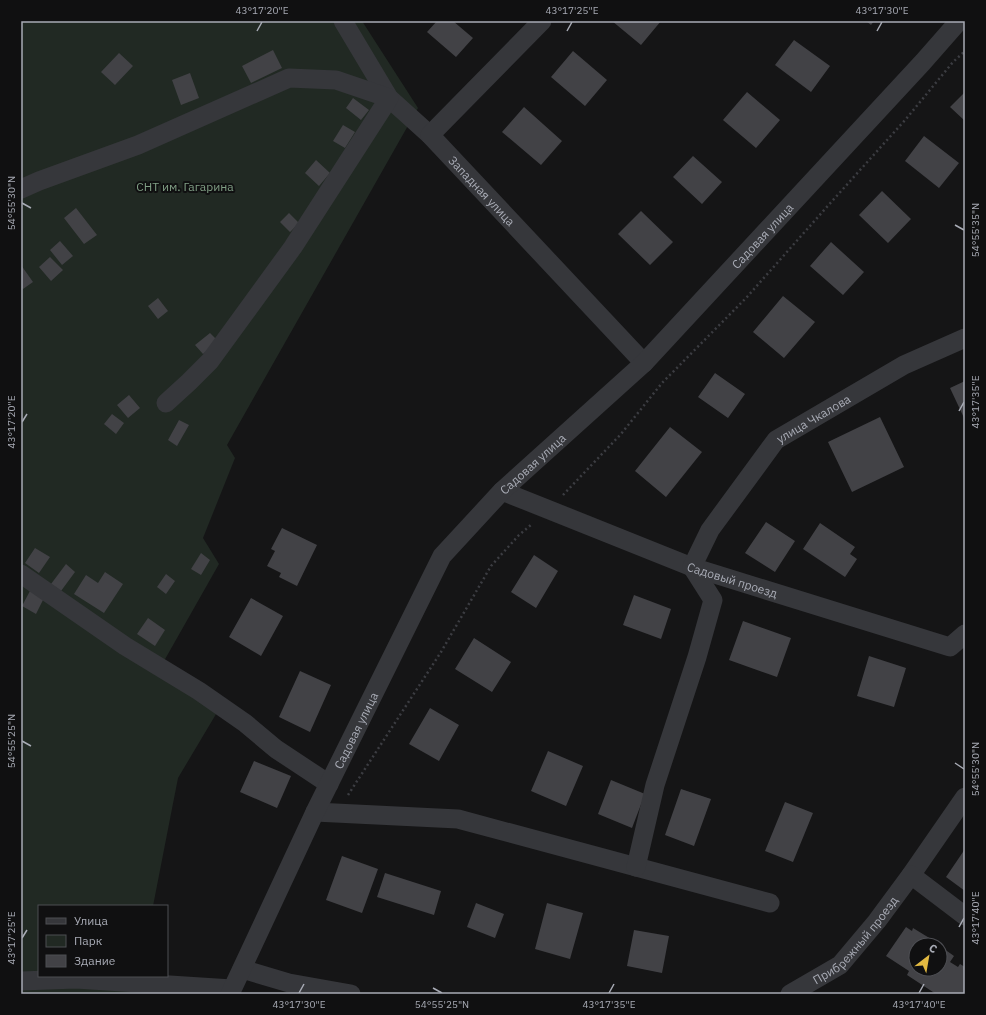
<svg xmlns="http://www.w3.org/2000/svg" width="986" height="1015" font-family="'IBM Plex Sans',sans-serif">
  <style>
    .green { fill: #212923 }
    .building { fill: #424246 }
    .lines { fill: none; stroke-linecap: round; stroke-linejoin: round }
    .path { stroke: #3c3d42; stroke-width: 2.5; stroke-dasharray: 2 3; stroke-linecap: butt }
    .minor { stroke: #36373b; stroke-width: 19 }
    .ticks { fill: none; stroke: #a8abb5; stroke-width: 1.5 }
    .labels { text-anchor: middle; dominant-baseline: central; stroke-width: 4; stroke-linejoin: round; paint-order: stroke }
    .park-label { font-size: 12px; fill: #809f85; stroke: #101011 }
    .street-label { font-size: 12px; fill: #a8abb5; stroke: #101011 }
    .neatline { fill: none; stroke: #a8abb5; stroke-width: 1.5 }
    .ticks-label { font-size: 10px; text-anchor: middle; fill: #a8abb5 }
  </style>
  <rect width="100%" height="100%" fill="#151516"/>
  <path class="green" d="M 21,21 L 362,21 L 418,108 L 227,445 L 235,458 L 203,538 L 219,564 L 164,661 L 225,699 L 178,778 L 153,906 L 39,906 L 39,976 L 147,976 L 147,994 L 21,994 Z"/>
  <path class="building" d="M 437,21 L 453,21 L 473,38 L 456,57 L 427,32 Z
    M 612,21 L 661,21 L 641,45 Z
    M 866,21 L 874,21 L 871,25 Z
    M 794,40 L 830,66 L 811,92 L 775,65 Z
    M 273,50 L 282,68 L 251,83 L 242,66 Z
    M 573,51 L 607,80 L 585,106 L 551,77 Z
    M 119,53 L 133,66 L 115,85 L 101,72 Z
    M 190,73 L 199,98 L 181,105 L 172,80 Z
    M 747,92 L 780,120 L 756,148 L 723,120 Z
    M 965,92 L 965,121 L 950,107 Z
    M 353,98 L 369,110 L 361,120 L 346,108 Z
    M 524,107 L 562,141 L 541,165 L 502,132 Z
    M 343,125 L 355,132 L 345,148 L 333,141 Z
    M 924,136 L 959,163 L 939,188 L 905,161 Z
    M 693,156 L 722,182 L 702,204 L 673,177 Z
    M 316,160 L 330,173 L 319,186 L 305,173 Z
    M 882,191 L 911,219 L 888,243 L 859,215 Z
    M 76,208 L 97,235 L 84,244 L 64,218 Z
    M 641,211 L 673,242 L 650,265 L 618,234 Z
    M 289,213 L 299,223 L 290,232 L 280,222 Z
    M 60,241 L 73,256 L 62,265 L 50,250 Z
    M 831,242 L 864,272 L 843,295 L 810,266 Z
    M 50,257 L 63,270 L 51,281 L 39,267 Z
    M 21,265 L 33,282 L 23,289 L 21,286 Z
    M 783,296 L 815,322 L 784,358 L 753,332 Z
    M 158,298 L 168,311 L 158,319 L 148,306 Z
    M 210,333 L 218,341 L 203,354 L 195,345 Z
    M 715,373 L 745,394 L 728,418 L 698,397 Z
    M 965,381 L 965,420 L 950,388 Z
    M 129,395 L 140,408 L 128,418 L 117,405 Z
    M 112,414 L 124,423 L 116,434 L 104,424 Z
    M 880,417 L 904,467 L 852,492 L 828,442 Z
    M 179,420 L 189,425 L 177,446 L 168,440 Z
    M 670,427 L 702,452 L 666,497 L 635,471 Z
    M 766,522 L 795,541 L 775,572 L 745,553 Z
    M 820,523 L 855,547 L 850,554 L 857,559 L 845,577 L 803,549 Z
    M 282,528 L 317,545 L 297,586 L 279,577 L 281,573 L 267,566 L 275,551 L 271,549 Z
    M 35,548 L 50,557 L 39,573 L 25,563 Z
    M 201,553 L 210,560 L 201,575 L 191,569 Z
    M 534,555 L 558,571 L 536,608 L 511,592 Z
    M 66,564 L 75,572 L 61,591 L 51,584 Z
    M 105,572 L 123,584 L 104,613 L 74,594 L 86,575 L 98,583 Z
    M 166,574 L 175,581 L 166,594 L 157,587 Z
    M 31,589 L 45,596 L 36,614 L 22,606 Z
    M 634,595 L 671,609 L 661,639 L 623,625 Z
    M 251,598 L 283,616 L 261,656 L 229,637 Z
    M 148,618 L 165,630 L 155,646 L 137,634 Z
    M 743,621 L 791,638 L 777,677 L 729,660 Z
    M 474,638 L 511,662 L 492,692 L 455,669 Z
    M 869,656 L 906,668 L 894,707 L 857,696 Z
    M 300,671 L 331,685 L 310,732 L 279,717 Z
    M 430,708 L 459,725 L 439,761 L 409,744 Z
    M 548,751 L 583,766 L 566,806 L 531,791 Z
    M 254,761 L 291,776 L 277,808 L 240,792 Z
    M 611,780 L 645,794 L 632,828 L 598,814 Z
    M 681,789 L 711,799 L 694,846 L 665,835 Z
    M 785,802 L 813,813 L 793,862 L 765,851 Z
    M 965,849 L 965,891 L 946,877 Z
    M 342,856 L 378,869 L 362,913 L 326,900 Z
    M 385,873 L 441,891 L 434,915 L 377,897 Z
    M 476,903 L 504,914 L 495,938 L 467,927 Z
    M 547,903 L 583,913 L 570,959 L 535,949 Z
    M 906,927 L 912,931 L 913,928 L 931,939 L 928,943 L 930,945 L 916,945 L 916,969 L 940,969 L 940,946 L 954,956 L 950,962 L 958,967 L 960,964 L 965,967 L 965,994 L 936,994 L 907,975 L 909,971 L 886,956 Z
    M 634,930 L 669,936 L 662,973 L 627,966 Z"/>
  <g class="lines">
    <path class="path" d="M 563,495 L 621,434 L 662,383 L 747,297 L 825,209 L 906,119 L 953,62 L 965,51
      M 348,795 L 441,652 L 491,566 L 519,535 L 532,524"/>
    <g class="minor">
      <path d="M 343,21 L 389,98 L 430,135"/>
      <path id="s1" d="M 542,21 L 430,135 L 644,363"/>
      <path d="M 21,189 L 39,181 L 138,145 L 289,78 L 336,80 L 389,98 L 293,247 L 245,313 L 210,361 L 189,382 L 166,403"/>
      <path id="s2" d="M 502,491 L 692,567 L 950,647 L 965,634"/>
      <path d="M 21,574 L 125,646 L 199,691 L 245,723 L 276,749 L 329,784"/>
      <path d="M 315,812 L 458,819 L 770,903"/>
      <path id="s3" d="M 636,867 L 655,785 L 697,657 L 713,600 L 692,567 L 710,530 L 776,440 L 904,365 L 965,338"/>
      <path d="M 911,875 L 965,797"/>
      <path d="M 242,969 L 289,983 L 351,994"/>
      <path d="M 21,981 L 76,979 L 232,989"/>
      <path id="s4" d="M 230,994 L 315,812 L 442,556 L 502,491 L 644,363 L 923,62 L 959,21"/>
      <path id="s5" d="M 790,994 L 840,965 L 877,921 L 911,875 L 965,916"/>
    </g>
  </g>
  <path class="ticks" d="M 257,31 L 262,22M 567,31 L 572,22M 877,31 L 882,22M 22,203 L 31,208M 955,225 L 964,230M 959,411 L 964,402M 22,422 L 27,414M 22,741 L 31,746M 955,763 L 964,769M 959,927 L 964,918M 22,938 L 27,930M 433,988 L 442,993M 299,993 L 304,984M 609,993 L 614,984M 919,993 L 924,984"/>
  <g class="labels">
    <g class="park-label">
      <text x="185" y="186">СНТ им. Гагарина</text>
    </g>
    <g class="street-label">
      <text stroke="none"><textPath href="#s1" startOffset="236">Западная улица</textPath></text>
      <text stroke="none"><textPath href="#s4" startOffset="940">Садовая улица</textPath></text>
      <text stroke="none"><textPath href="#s3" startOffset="513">улица Чкалова</textPath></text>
      <text stroke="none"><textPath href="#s4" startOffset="616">Садовая улица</textPath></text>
      <text stroke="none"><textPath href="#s2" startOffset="247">Садовый проезд</textPath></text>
      <text stroke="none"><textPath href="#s4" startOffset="292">Садовая улица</textPath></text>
      <text stroke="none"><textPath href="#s5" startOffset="86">Прибрежный проезд</textPath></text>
    </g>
  </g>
  <rect width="986" height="1015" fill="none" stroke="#101011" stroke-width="44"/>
  <rect x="38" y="905" width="130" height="72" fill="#101011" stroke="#4d4e53"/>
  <rect x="46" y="918" width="20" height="6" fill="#36373b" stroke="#4d4e53"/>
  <text x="74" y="925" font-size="12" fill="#a8abb5">Улица</text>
  <rect x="46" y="935" width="20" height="12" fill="#212923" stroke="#4d4e53"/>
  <text x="74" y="945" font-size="12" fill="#a8abb5">Парк</text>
  <rect x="46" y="955" width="20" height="12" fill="#424246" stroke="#4d4e53"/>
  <text x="74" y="965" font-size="12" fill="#a8abb5">Здание</text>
  <g transform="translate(928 957) rotate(31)"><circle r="19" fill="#101011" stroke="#4d4e53"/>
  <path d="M0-3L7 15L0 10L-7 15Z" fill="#e2b941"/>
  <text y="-6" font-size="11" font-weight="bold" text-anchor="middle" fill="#a8abb5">С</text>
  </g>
  <rect x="22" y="22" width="942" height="971" class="neatline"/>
  <g class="ticks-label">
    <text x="262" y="14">43°17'20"E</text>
    <text x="572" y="14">43°17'25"E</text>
    <text x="882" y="14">43°17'30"E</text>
    <text transform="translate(11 203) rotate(-90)" y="4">54°55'30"N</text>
    <text transform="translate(975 230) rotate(-90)" y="4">54°55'35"N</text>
    <text transform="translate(975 402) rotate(-90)" y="4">43°17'35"E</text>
    <text transform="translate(11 422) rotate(-90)" y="4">43°17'20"E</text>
    <text transform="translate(11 741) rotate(-90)" y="4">54°55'25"N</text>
    <text transform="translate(975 769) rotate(-90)" y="4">54°55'30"N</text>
    <text transform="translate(975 918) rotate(-90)" y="4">43°17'40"E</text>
    <text transform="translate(11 938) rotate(-90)" y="4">43°17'25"E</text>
    <text x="299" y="1008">43°17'30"E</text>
    <text x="442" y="1008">54°55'25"N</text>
    <text x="609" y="1008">43°17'35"E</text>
    <text x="919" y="1008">43°17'40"E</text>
  </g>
</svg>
